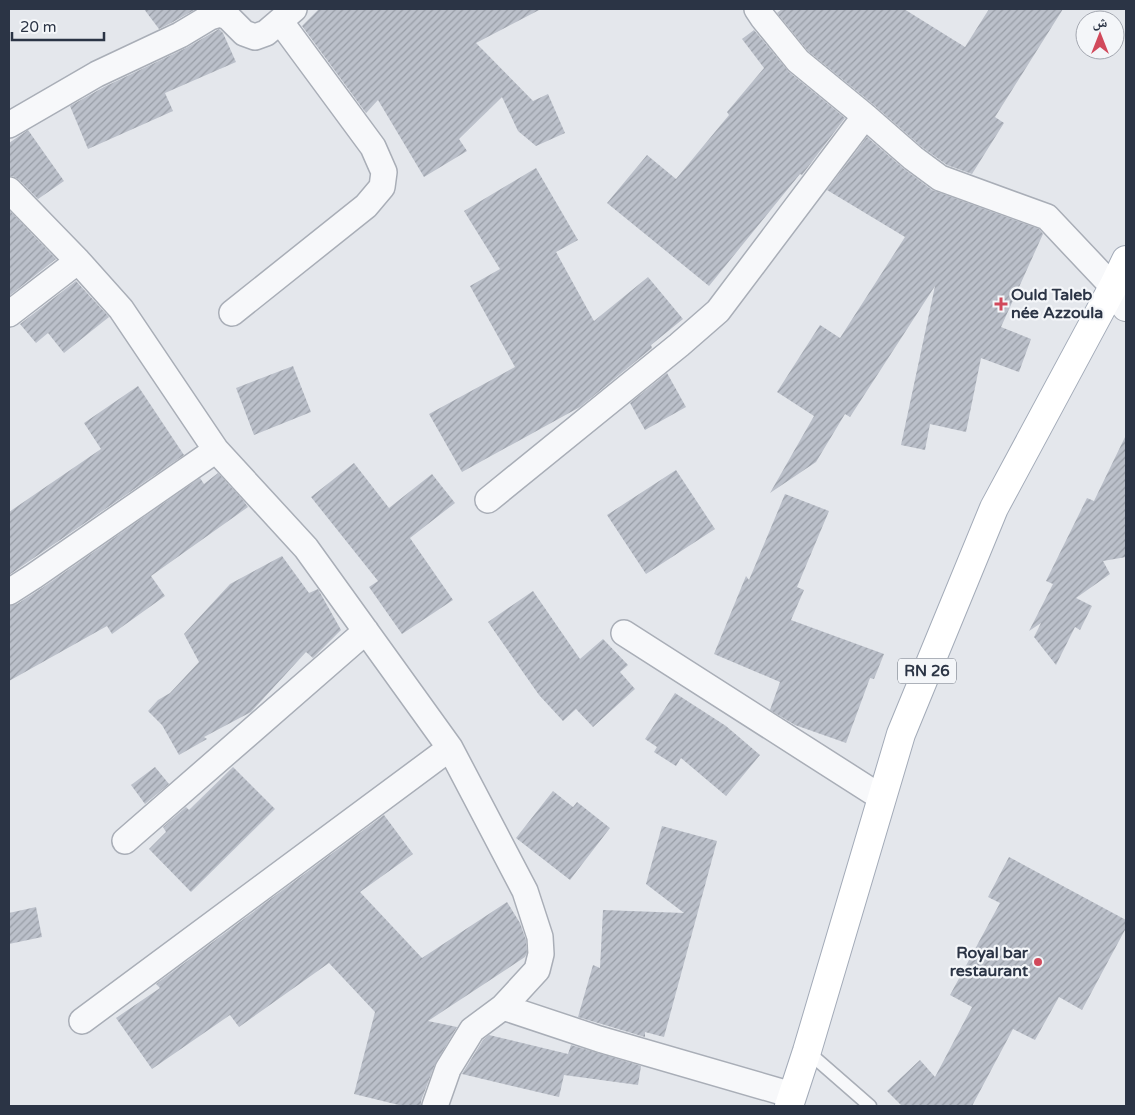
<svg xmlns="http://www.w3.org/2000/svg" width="1135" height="1115" font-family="'Varela Round','Noto Naskh Arabic',sans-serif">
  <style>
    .building { fill: url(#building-hatch) }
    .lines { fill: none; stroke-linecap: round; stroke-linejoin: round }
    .service-casing { stroke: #a9aeb7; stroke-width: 15 }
    .minor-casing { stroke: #a9aeb7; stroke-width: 28 }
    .tertiary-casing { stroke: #a9aeb7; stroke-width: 30 }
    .primary-casing { stroke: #a3abb8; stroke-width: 30 }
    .service { stroke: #f7f8fa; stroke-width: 12 }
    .minor { stroke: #f7f8fa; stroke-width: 25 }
    .tertiary { stroke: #f7f8fa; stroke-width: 28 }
    .primary { stroke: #fff; stroke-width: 28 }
    .poi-dot { fill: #d1495b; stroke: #f4f6f9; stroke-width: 2 }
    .labels { text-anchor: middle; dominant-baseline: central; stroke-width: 4.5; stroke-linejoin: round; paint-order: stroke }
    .shield { fill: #f4f6f9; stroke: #676e7b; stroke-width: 1 }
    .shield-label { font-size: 15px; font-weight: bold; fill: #2b3445 }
    .poi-label { font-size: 16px; font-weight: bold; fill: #2b3445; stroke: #f4f6f9; text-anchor: start }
  </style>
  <defs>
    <pattern id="building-hatch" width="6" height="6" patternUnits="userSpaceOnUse" patternTransform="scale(1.25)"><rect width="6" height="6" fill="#bbc0ca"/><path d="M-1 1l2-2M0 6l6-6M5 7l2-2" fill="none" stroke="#989da6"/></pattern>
  </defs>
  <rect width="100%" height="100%" fill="#e4e7ec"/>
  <path class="building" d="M 144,9 L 196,9 L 173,22 L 159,29 Z
    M 319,9 L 541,9 L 476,43 L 533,101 L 548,94 L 565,133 L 536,146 L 518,131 L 502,97 L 459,139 L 467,151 L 424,177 L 378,100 L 366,113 L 302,26 Z
    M 782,9 L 904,9 L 965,47 L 989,9 L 1063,9 L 995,117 L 1004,123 L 972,174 L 947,165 L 922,147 L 874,105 L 808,51 L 777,13 Z
    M 219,29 L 223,33 L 236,62 L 165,93 L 173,111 L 88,149 L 70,106 L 104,87 L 186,48 Z
    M 754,30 L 789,72 L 845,118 L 802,175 L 800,174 L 709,286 L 607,203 L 647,155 L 676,179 L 729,115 L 727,112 L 764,68 L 742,39 Z
    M 28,130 L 64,181 L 38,199 L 19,180 L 13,176 L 9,176 L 9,143 Z
    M 867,137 L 904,169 L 932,190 L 1039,229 L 1043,234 L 1001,327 L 1031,339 L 1019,372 L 981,358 L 966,432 L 930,424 L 925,450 L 901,445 L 935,286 L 850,417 L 845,414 L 816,462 L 770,493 L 814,416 L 777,392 L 820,325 L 840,338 L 905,237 L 827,190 Z
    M 536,168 L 578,240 L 556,252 L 594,321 L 648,277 L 683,319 L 651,345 L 652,348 L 580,407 L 462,472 L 429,414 L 515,367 L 470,286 L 500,269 L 464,211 Z
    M 9,210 L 56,259 L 9,296 Z
    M 76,281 L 109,317 L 64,353 L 48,333 L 36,343 L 20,324 Z
    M 293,366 L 311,412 L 254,435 L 236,388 Z
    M 667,373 L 686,407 L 645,430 L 630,403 Z
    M 138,386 L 184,455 L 9,575 L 9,512 L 101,449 L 84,423 Z
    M 1126,435 L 1126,557 L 1103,561 L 1110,574 L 1076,598 L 1092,606 L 1080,630 L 1075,627 L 1056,665 L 1034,637 L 1041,623 L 1029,631 L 1053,584 L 1046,581 L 1087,498 L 1094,501 Z
    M 354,463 L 389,508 L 432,474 L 455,503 L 410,538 L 453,600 L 402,634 L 369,587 L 378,581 L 311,497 Z
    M 676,470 L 715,529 L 646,574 L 607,515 Z
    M 218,473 L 242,499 L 248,507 L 151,576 L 165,596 L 112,634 L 107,626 L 9,681 L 9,606 L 17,604 L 42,588 L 200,478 L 204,484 Z
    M 785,494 L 829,511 L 797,587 L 804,590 L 791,620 L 884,654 L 874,679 L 870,678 L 846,743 L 795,725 L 770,710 L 780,682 L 714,654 L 746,576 L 749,580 Z
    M 282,556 L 309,593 L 318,589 L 341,630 L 313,658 L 306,652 L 251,712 L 204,737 L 207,739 L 179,755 L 162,725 L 148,711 L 158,700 L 170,693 L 199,662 L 184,634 L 230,584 Z
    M 533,591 L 580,659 L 603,639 L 628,665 L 620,672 L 635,689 L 593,727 L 576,709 L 563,721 L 539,695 L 488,622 Z
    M 675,693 L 726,726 L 760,755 L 726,796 L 681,758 L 676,766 L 654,752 L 657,747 L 645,739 Z
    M 155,767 L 169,784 L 145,804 L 131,785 Z
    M 233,767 L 275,809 L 191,892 L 149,849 L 166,832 L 163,827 L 186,807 L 189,810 Z
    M 553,791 L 573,807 L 577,802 L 610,828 L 570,880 L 516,838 Z
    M 384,815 L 413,854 L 360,892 L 422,958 L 507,902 L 520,923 L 526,940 L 527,953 L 525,957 L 428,1021 L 457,1027 L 435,1064 L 421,1101 L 421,1106 L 403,1106 L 354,1094 L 375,1012 L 329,963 L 239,1027 L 230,1015 L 152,1069 L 116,1018 L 160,988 L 156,984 Z
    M 662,826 L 717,841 L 664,1037 L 645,1032 L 645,1037 L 578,1017 L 593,965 L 600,968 L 603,910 L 684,913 L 646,884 Z
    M 1009,857 L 1126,920 L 1126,928 L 1082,1010 L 1059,997 L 1035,1040 L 1013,1029 L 972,1106 L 902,1106 L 887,1091 L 920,1060 L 935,1077 L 972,1007 L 950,995 L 1000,903 L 988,897 Z
    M 36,907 L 42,937 L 9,944 L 9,913 Z
    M 489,1035 L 568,1054 L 571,1045 L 641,1066 L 638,1085 L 564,1075 L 559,1097 L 462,1074 L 483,1040 Z"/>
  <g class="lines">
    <g class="service-casing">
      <path id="service" d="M 807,1051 L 870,1106"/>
    </g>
    <g class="minor-casing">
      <path id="minor" d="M 757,9 L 763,18 L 798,61 L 865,116 L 913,158 L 940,178 L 1047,217 L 1113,287
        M 9,125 L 97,74 L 180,35 L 210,17 L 220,14 L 228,17 L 244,33 L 255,37 L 266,33 L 294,9
        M 9,190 L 78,261 L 121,309 L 216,450 L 306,548 L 450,748 L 525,891 L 540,937 L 541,954 L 537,970 L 503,1007 L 472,1030 L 448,1069 L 435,1106
        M 232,313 L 366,206 L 382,187 L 384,172 L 373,147 L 280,21
        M 9,314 L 78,261
        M 488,500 L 679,345 L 718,311 L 865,116
        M 9,592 L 34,576 L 216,450
        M 624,633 L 882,798
        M 125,841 L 366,631
        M 503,1007 L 599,1039 L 792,1095
        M 82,1021 L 450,748"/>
    </g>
    <g class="tertiary-casing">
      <path id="tertiary" d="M 1113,287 L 1126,307"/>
    </g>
    <g class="primary-casing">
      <path id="primary" d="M 789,1106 L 807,1051 L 901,734 L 994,508 L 1113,287 L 1126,260"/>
    </g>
    <use href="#service" class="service"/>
    <use href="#minor" class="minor"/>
    <use href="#tertiary" class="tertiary"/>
    <use href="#primary" class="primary"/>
  </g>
  <g class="poi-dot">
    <path d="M998.5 296.5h5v5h5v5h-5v5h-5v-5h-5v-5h5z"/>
    <circle cx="1038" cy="962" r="5"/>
  </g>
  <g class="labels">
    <rect class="shield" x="898" y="658.5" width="58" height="25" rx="4"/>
    <g class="shield-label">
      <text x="927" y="671">RN 26</text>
    </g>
    <g class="poi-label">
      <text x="1011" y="295">Ould Taleb<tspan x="1011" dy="18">née Azzoula</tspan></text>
      <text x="1028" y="953" text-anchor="end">Royal bar<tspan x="1028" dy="18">restaurant</tspan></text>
    </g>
  </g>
  <rect width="1135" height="1115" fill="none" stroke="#2b3445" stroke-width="20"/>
  <g transform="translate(1100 35)"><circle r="24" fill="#f4f6f9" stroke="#a4a8b1"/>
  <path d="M0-4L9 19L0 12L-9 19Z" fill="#d1495b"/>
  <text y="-8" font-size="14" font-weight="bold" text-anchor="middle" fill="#2b3445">ش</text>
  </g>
  <path d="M12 32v8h92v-8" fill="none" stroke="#2b3445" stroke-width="2.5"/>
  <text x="20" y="32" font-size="15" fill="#2b3445" stroke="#f4f6f9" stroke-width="4" paint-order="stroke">20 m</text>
</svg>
